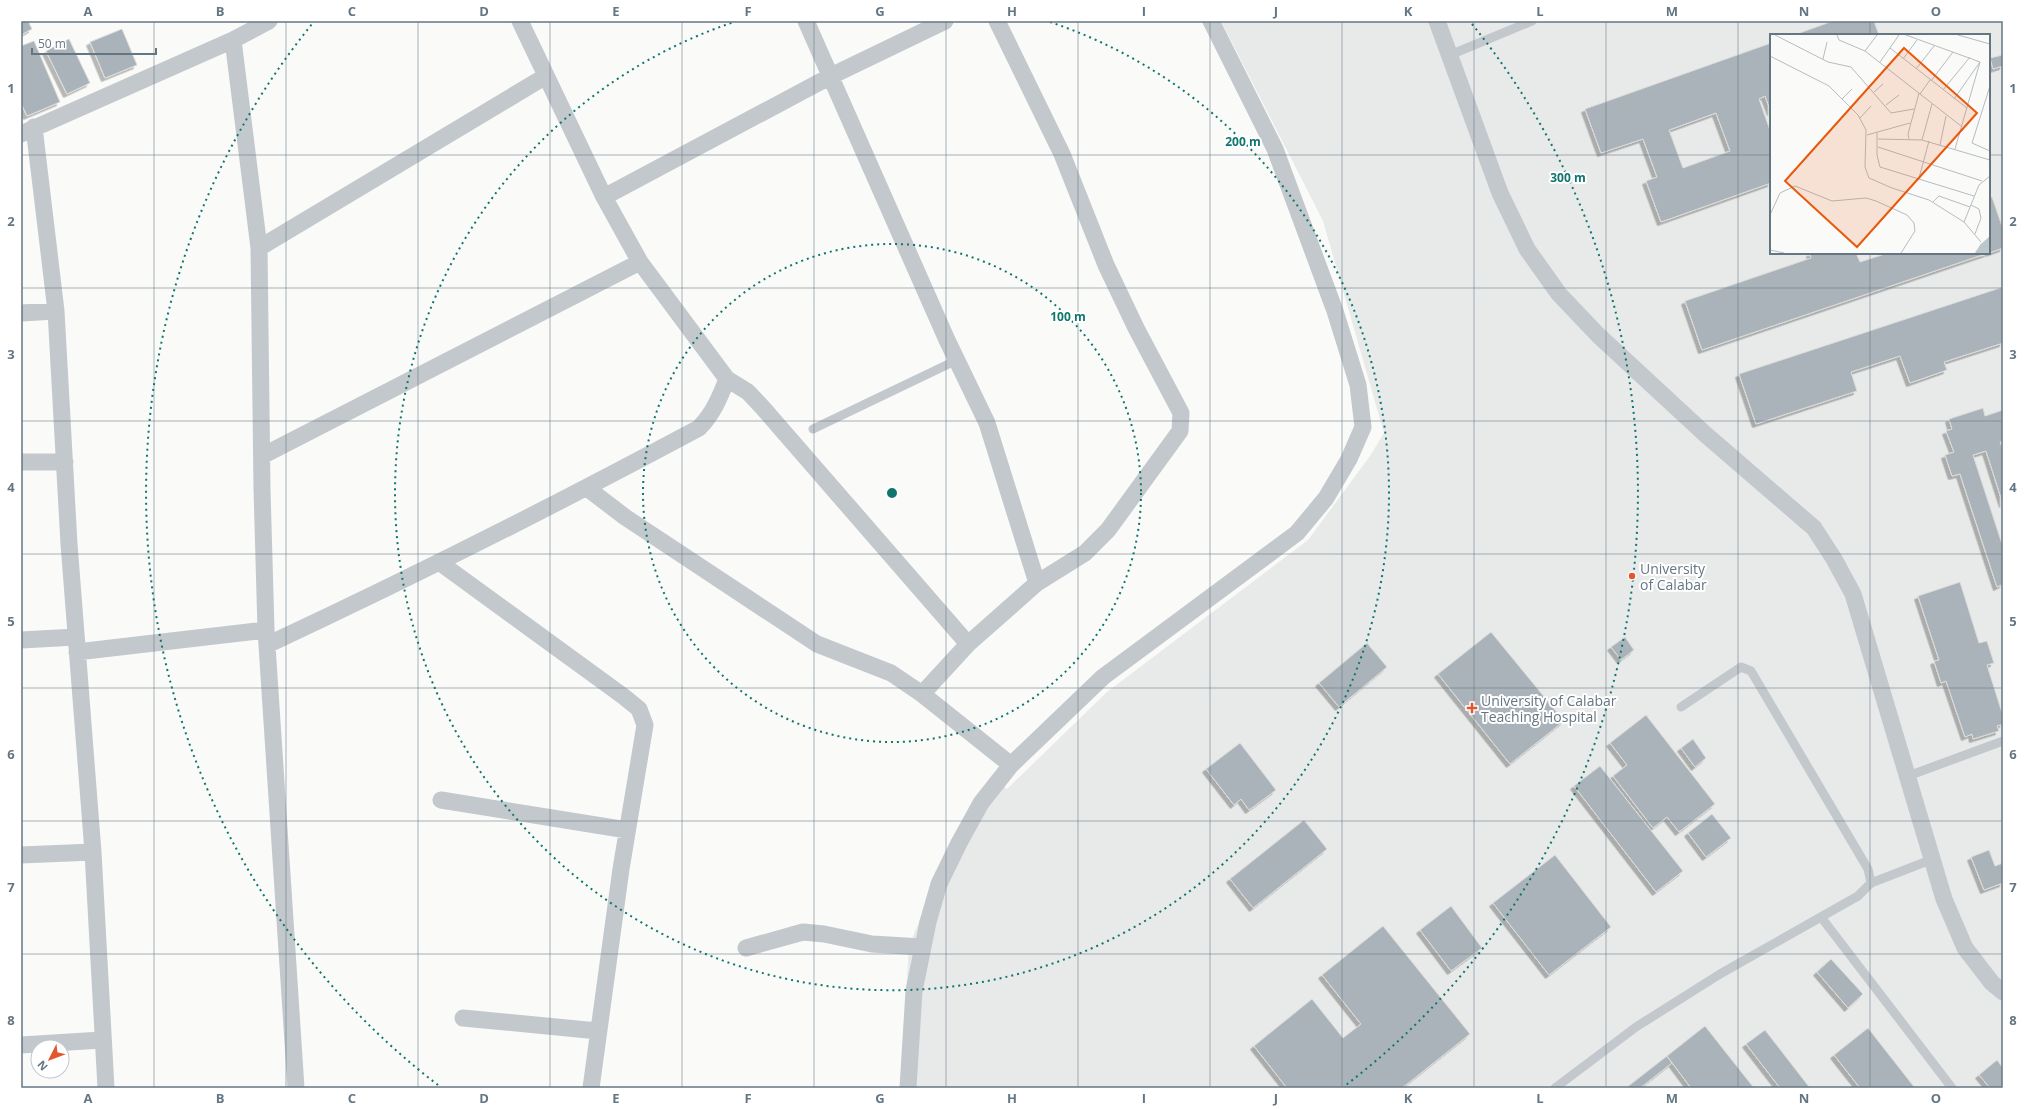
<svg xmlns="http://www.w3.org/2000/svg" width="2024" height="1109" font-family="'Open Sans',sans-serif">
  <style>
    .built { fill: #e8e9e9; fill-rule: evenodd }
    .building { fill: #aab3b9; stroke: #dcdcda; fill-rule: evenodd; filter: url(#shadow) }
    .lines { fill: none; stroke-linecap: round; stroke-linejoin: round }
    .lane { stroke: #c3c8cc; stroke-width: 9 }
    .street { stroke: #c3c8cc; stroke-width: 17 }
    .grid { fill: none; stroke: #657683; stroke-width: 1; stroke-opacity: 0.55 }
    .ring { fill: none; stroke: #0f766e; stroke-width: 2; stroke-dasharray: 2 4 }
    .poi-dot { fill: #e4572e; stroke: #fff; stroke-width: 1.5 }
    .labels { text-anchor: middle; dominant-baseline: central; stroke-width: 4; stroke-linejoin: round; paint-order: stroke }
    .poi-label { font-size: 14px; fill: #657683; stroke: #fff; text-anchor: start }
    .inset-road { fill: none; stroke: #b5bdc2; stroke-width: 1 }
    .view { fill: #e8590c; fill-opacity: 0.15; stroke: #e8590c; stroke-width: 2 }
    .inset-edge { fill: none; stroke: #657683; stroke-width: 2 }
    .centre { fill: #0f766e; stroke: #fff; stroke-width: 2 }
    .ring-label { font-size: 12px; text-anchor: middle; font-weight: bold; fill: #0f766e; stroke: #fff; stroke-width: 4; stroke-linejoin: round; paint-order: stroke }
    .neatline { fill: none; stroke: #657683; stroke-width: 1.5 }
    .grid-label { font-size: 13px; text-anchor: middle; font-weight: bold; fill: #657683 }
  </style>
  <defs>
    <filter id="shadow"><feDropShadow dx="-3.5" dy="3.5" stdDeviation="0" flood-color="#0004"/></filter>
  </defs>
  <rect width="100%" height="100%" fill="#fafaf8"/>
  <path class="built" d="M 1221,21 L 2003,21 L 2003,1088 L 900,1088 L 909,946 L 950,847 L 992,775 L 1007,789 L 1107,692 L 1308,540 L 1370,456 L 1384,433 L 1323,221 ZM 1771,35 L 1989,35 L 1989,253 L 1771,253 Z"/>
  <path class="building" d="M 21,21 L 28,21 L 32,29 L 21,35 Z
    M 1833,21 L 1874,21 L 1879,35 L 1794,35 Z
    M 122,29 L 137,65 L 105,78 L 90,42 Z
    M 69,39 L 90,83 L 67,94 L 46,51 Z
    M 34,41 L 60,102 L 27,116 L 21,103 L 21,46 Z
    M 1771,43 L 1771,112 L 1765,96 L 1759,99 L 1771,133 L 1771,183 L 1661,222 L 1646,181 L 1657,177 L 1643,139 L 1601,153 L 1585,109 ZM 1716,113 L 1730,151 L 1683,168 L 1669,130 Z
    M 2003,55 L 2003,66 L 1993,69 L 1990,58 Z
    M 1992,197 L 2003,229 L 2003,248 L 1989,253 L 1989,198 Z
    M 1810,253 L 1856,253 L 1860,262 L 1888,253 L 1988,253 L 1702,350 L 1685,301 L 1811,258 Z
    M 2003,287 L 2003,343 L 1944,362 L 1947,370 L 1910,383 L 1900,356 L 1851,372 L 1857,391 L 1756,424 L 1739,374 Z
    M 1983,408 L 1985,416 L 2003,410 L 2003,441 L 2000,442 L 2003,450 L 2003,504 L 1986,451 L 1973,455 L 2003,547 L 2003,584 L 1997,587 L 1960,474 L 1952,476 L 1945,455 L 1954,452 L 1946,431 L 1952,429 L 1949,419 Z
    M 1960,582 L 1979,643 L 1987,641 L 1994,663 L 1987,665 L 2003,716 L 2003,724 L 1997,726 L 1999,731 L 1973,739 L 1972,734 L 1965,737 L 1946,681 L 1941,683 L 1934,661 L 1939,660 L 1918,596 Z
    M 1491,632 L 1564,721 L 1510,764 L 1438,674 Z
    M 1625,637 L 1634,650 L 1621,660 L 1611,647 Z
    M 1367,643 L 1387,667 L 1339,707 L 1319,683 Z
    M 1646,715 L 1715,804 L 1679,832 L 1667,817 L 1653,828 L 1613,776 L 1627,765 L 1610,743 Z
    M 1693,739 L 1706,758 L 1695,767 L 1681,748 Z
    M 1240,743 L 1276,790 L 1249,810 L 1241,799 L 1234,805 L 1206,769 Z
    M 1600,766 L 1683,871 L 1656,892 L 1574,786 Z
    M 1712,814 L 1731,838 L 1706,857 L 1688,833 Z
    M 1304,820 L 1327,849 L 1253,908 L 1230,879 Z
    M 1989,850 L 1995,866 L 2003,863 L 2003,883 L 1984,890 L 1971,857 Z
    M 1555,855 L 1611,927 L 1549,975 L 1493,903 Z
    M 1451,906 L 1482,948 L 1451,971 L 1420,930 Z
    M 1383,926 L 1470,1034 L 1402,1088 L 1287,1088 L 1254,1046 L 1312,999 L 1343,1038 L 1361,1024 L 1322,975 Z
    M 1831,959 L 1863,994 L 1848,1008 L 1817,972 Z
    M 1705,1026 L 1754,1088 L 1691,1088 L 1667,1056 Z
    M 1868,1028 L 1915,1088 L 1860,1088 L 1834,1055 Z
    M 1765,1030 L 1810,1088 L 1780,1088 L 1746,1044 Z
    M 1667,1056 L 1672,1063 L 1640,1088 L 1626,1088 Z
    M 1997,1060 L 2003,1068 L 2003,1088 L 1990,1088 L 1979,1075 Z"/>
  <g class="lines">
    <path class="lane" d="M 1450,55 L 1532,21
      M 813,429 L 957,360
      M 1681,707 L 1741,667 L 1751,671 L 1868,869 L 1871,883
      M 1908,776 L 2003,741
      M 1821,917 L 1952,1088
      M 1555,1088 L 1636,1027 L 1720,974 L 1858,896 L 1871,883 L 1933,859"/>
    <path class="street" d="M 520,21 L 604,197 L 640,262 L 727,379 L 748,392 L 763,408 L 968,644
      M 806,21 L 947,340 L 987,423 L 1037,583
      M 1437,21 L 1500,193 L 1527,249 L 1559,294 L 1598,335 L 1705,434 L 1814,528 L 1834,559 L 1853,594 L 1944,899 L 1965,948 L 1992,983 L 2003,992
      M 233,40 L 259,248 L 262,489 L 266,630 L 296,1088
      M 34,127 L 56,311 L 69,544 L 93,852 L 106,1088
      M 21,134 L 233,40 L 269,21
      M 604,197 L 831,76 L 945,21
      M 259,248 L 546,76
      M 21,313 L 56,311
      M 262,456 L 640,262
      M 21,462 L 65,462
      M 587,488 L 625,517 L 817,644 L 891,673 L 922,694 L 1011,765
      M 439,562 L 623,696 L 639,709 L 645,725 L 621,869 L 591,1088
      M 21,640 L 76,637
      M 267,645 C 413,577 557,504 699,428 C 713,414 720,397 727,379
      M 77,652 L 266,630
      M 922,694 L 968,644 L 1037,583 L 1085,553 L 1108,530 L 1180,431 L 1181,413 L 1136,328 L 1106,265 L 1062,154 L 997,21
      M 441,800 L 627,830
      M 21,855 L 93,852
      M 746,948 L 803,932 L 824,934 L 872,944 L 922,947
      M 463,1018 L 598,1031
      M 21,1045 L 102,1040
      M 908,1088 L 914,991 L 928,922 L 939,884 L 959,843 L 981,803 L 1011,765 L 1103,677 L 1297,533 L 1326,498 L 1349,459 L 1363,427 L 1358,385 L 1335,311 L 1275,149 L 1211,21"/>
  </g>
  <path class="grid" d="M 154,21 L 154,1088M 286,21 L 286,1088M 418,21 L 418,1088M 550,21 L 550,1088M 682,21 L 682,1088M 814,21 L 814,1088M 946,21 L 946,1088M 1078,21 L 1078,1088M 1210,21 L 1210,1088M 1342,21 L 1342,1088M 1474,21 L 1474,1088M 1606,21 L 1606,1088M 1738,21 L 1738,1088M 1870,21 L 1870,35M 21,155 L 1771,155M 1989,155 L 2003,155M 1870,253 L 1870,1088M 21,288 L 2003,288M 21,421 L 2003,421M 21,554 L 2003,554M 21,688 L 2003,688M 21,821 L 2003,821M 21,954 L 2003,954"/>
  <g class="ring">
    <circle cx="892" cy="493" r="249"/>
    <path d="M1050 22A497 497 0 1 1 734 22"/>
    <path d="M438 1085A746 746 0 0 1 312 24M1472 24A746 746 0 0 1 1346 1085"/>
  </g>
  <g class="poi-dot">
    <circle cx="1632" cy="576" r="4"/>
    <path d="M1470 702h4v4h4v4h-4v4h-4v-4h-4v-4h4z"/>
  </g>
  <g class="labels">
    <g class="poi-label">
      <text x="1640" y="568">University<tspan x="1640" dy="16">of Calabar</tspan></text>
      <text x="1481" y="700">University of Calabar<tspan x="1481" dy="16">Teaching Hospital</tspan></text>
    </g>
  </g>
  <g transform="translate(1770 34)">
    <rect width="220" height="220" fill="#fafaf8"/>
    <path d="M 220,202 L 220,219 L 205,219 L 210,211 Z" fill="#bbc7cb"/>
    <path class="inset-road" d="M 5,1 L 58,28 L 81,33 L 121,79 L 144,75M 67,1 L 69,6 L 95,17 L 191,92M 136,1 L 210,28M 188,1 L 220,10M 120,14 L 197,74M 95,17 L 107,1M 0,22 L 59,52 L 88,81 L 96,96 L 95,133 L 99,144 L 122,154 L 159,166 L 194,188 L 211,208M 53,25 L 57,8M 133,25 L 147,6M 110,28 L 129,1M 146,35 L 164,12M 161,47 L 183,18M 220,52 L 202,109 L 220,117M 173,56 L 200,23M 104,58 L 113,50M 150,60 L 160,46M 72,65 L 82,55M 184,65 L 210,28M 116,71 L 129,61M 90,84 L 101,72M 107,99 L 107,121 L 110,133 L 204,162M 97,101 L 140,89M 108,105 L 152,106 L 220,126M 139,105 L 138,100 L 149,59M 152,106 L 162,70M 170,111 L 176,82M 108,113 L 212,147M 185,115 L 210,28M 149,144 L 159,107M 163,168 L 169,162 L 200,173M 201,171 L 209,175 L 211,184 L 205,200M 0,181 L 10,159 L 25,152 L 62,167 L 96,164 L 106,167 L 137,181 L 144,189 L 145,197 L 131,219M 194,188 L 209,151 L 220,142M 0,216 L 14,219"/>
    <path class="view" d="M 134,14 L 207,79 L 87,213 L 15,147 Z"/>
    <rect width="220" height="220" class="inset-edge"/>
  </g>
  <circle cx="892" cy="493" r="6" class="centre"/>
  <g class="ring-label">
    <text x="1243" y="146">200 m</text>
    <text x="1568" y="182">300 m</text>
    <text x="1068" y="321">100 m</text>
  </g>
  <rect width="2024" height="1109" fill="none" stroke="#ffffff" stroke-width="44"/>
  <g transform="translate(50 1059) rotate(228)"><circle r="19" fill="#ffffff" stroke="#c1c8cd"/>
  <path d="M0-3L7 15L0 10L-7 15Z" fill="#e4572e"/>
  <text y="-6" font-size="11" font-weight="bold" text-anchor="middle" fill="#657683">N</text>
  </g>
  <path d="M32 48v6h124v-6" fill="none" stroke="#657683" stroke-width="2"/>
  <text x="38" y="48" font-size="12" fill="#657683" stroke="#ffffff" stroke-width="3" paint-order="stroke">50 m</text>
  <rect x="22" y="22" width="1980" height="1065" class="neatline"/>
  <g class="grid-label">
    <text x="88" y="16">A</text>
    <text x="220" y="16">B</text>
    <text x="352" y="16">C</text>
    <text x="484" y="16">D</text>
    <text x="616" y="16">E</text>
    <text x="748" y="16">F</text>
    <text x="880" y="16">G</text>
    <text x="1012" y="16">H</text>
    <text x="1144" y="16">I</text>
    <text x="1276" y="16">J</text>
    <text x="1408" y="16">K</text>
    <text x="1540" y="16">L</text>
    <text x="1672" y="16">M</text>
    <text x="1804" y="16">N</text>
    <text x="1936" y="16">O</text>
    <text x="11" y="93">1</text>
    <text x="2013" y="93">1</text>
    <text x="11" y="226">2</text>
    <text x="2013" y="226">2</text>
    <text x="11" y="359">3</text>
    <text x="2013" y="359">3</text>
    <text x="11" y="492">4</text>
    <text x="2013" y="492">4</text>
    <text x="11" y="626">5</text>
    <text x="2013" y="626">5</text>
    <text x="11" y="759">6</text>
    <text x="2013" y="759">6</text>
    <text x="11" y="892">7</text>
    <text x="2013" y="892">7</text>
    <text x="11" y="1025">8</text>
    <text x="2013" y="1025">8</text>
    <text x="88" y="1103">A</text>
    <text x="220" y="1103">B</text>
    <text x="352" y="1103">C</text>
    <text x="484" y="1103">D</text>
    <text x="616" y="1103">E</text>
    <text x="748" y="1103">F</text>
    <text x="880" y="1103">G</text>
    <text x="1012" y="1103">H</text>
    <text x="1144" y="1103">I</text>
    <text x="1276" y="1103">J</text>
    <text x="1408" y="1103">K</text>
    <text x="1540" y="1103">L</text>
    <text x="1672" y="1103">M</text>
    <text x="1804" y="1103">N</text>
    <text x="1936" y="1103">O</text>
  </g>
</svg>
